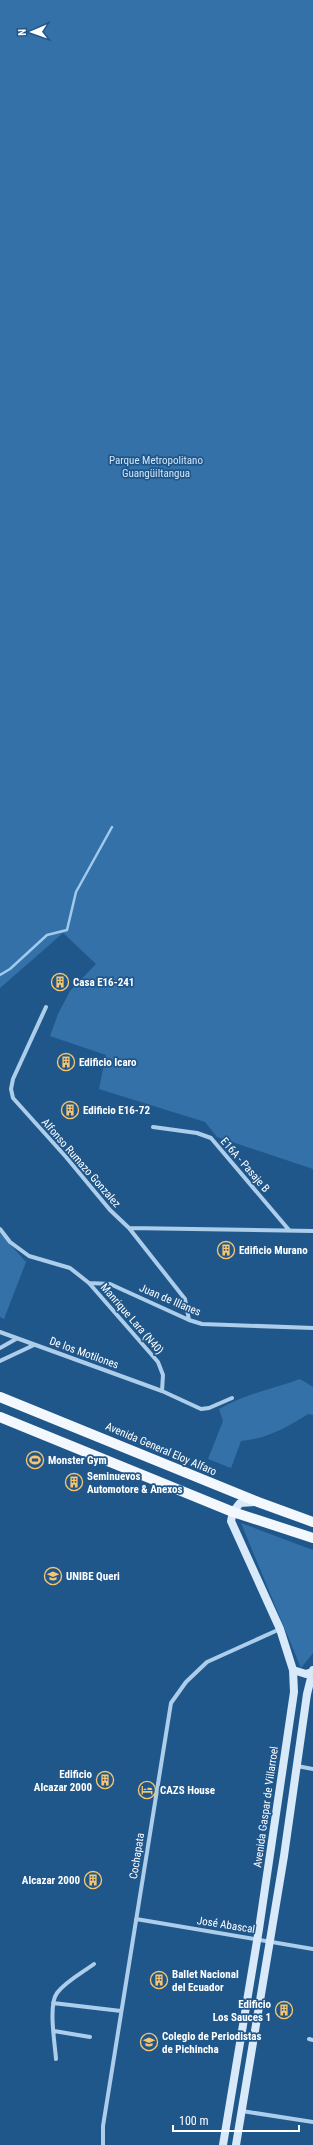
<svg xmlns="http://www.w3.org/2000/svg" width="313" height="2145" font-family="'Roboto Condensed',sans-serif">
  <style>
    .green { fill: #3471a8 }
    .lines { fill: none; stroke-linecap: round; stroke-linejoin: round }
    .stream { stroke: #a1caec; stroke-width: 2.5 }
    .minor { stroke: #adceeb; stroke-width: 4 }
    .secondary { stroke: #d8e9f9; stroke-width: 8 }
    .primary { stroke: #f2f8fe; stroke-width: 10 }
    .labels { text-anchor: middle; dominant-baseline: central; stroke-width: 3.5; stroke-linejoin: round; paint-order: stroke }
    .park-label { font-size: 11px; fill: #d2e6f8; stroke: #20578b }
    .poi-label { font-size: 11px; font-weight: bold; fill: #fff; stroke: #20578b; text-anchor: start }
    .street-label { font-size: 11px; fill: #fff; stroke: #20578b }
  </style>
  <rect width="100%" height="100%" fill="#20578b"/>
  <path class="green" d="M 0,0 L 313,0 L 313,1169 L 217,1137 L 205,1122 L 99,1089 L 106,1055 L 50,1036 L 58,1014 L 70,991 L 96,964 L 63,933 L 0,988 Z
    M 0,1233 L 26,1262 L 4,1319 L 0,1317 Z
    M 300,1379 L 313,1387 L 313,1415 L 308,1414 C 288,1427 266,1439 241,1441 L 231,1468 L 208,1459 L 223,1421 L 219,1409 C 244,1394 273,1389 300,1379 Z
    M 241,1523 L 313,1550 L 313,1653 L 301,1668 Z"/>
  <g class="lines">
    <path class="stream" d="M 0,975 L 10,969 L 47,935 L 67,930 L 76,892 L 112,827"/>
    <path class="minor" d="M 46,1007 L 13,1079 L 11,1089 L 13,1098 L 66,1157 L 110,1210 L 129,1228 L 185,1299 L 189,1320
      M 153,1127 L 197,1133 L 211,1138 L 289,1230
      M 129,1228 L 313,1231
      M 0,1229 L 10,1242 L 29,1256 L 70,1268 L 89,1283 L 158,1362 L 163,1375 L 162,1391
      M 89,1283 L 110,1284 L 189,1320 L 202,1324 L 313,1328
      M 0,1332 L 162,1391 L 201,1409 L 209,1408 L 232,1398
      M 0,1348 L 16,1339
      M 0,1361 L 34,1345
      M 297,1766 L 313,1769
      M 136,1919 L 313,1949
      M 53,2003 L 121,2011
      M 54,2031 L 90,2037
      M 309,2039 L 313,2040
      M 56,2059 C 55,2044 48,2005 57,1993 C 66,1981 82,1973 94,1964
      M 242,2111 L 313,2122
      M 103,2145 L 103,2126 L 171,1703 L 186,1682 L 207,1662 L 280,1629"/>
    <path class="secondary" d="M 293,1670 L 306,1674 L 312,1672
      M 223,2145 L 259,1929 L 294,1692 L 293,1670 L 280,1629 L 231,1521 L 233,1512 L 240,1503 L 255,1502
      M 236,2145 L 284,1856 L 307,1694 L 313,1670"/>
    <path class="primary" d="M 0,1397 L 258,1502 L 313,1522
      M 0,1417 L 233,1512 L 313,1538"/>
  </g>
  <defs>
    <g id="building-ring" transform="scale(0.9)"><circle r="9.5" fill="#20578b" stroke="#f8c56e" stroke-width="1.5"/><path d="M-4-6H4V6H1V3H-1V6H-4ZM-2.5-4.3h1.7v1.8h-1.7ZM.8-4.3h1.7v1.8H.8ZM-2.5-1h1.7V.8h-1.7ZM.8-1h1.7V.8H.8Z" fill="#f8c56e"/></g>
    <g id="stadium-ring" transform="scale(0.9)"><circle r="9.5" fill="#20578b" stroke="#f8c56e" stroke-width="1.5"/><path d="M0-5a6.5 5 0 1 0 0 10a6.5 5 0 1 0 0-10ZM-3.5-1.8h7v3.6h-7Z" fill="#f8c56e"/></g>
    <g id="university-ring" transform="scale(0.9)"><circle r="9.5" fill="#20578b" stroke="#f8c56e" stroke-width="1.5"/><path d="M0-5L7-2L0 1L-7-2ZM-4 1L0 2.5L4 1V4Q0 6-4 4Z" fill="#f8c56e"/></g>
    <g id="hotel-ring" transform="scale(0.9)"><circle r="9.5" fill="#20578b" stroke="#f8c56e" stroke-width="1.5"/><path d="M-6-4.5h1.5V1H6V5H4.5V3h-9V5H-6ZM-4 0a1.8 1.8 0 1 1 3.6 0ZM.5 0V-2.5h3Q6-2.5 6 0Z" fill="#f8c56e"/></g>
  </defs>
  <g fill-rule="evenodd">
    <use href="#building-ring" x="60" y="982"/>
    <use href="#building-ring" x="66" y="1062"/>
    <use href="#building-ring" x="70" y="1110"/>
    <use href="#building-ring" x="226" y="1250"/>
    <use href="#stadium-ring" x="35" y="1460"/>
    <use href="#building-ring" x="74" y="1482"/>
    <use href="#university-ring" x="53" y="1576"/>
    <use href="#building-ring" x="105" y="1780"/>
    <use href="#hotel-ring" x="147" y="1790"/>
    <use href="#building-ring" x="93" y="1880"/>
    <use href="#building-ring" x="159" y="1980"/>
    <use href="#building-ring" x="284" y="2010"/>
    <use href="#university-ring" x="149" y="2042"/>
  </g>
  <g class="labels">
    <g class="park-label">
      <text x="156" y="460">Parque Metropolitano<tspan x="156" dy="13">Guangüiltangua</tspan></text>
    </g>
    <g class="poi-label">
      <text x="73" y="982">Casa E16-241</text>
      <text x="79" y="1062">Edificio Icaro</text>
      <text x="83" y="1110">Edificio E16-72</text>
      <text x="239" y="1250">Edificio Murano</text>
      <text x="48" y="1460">Monster Gym</text>
      <text x="87" y="1476">Seminuevos<tspan x="87" dy="13">Automotore &amp; Anexos</tspan></text>
      <text x="66" y="1576">UNIBE Queri</text>
      <text x="92" y="1774" text-anchor="end">Edificio<tspan x="92" dy="13">Alcazar 2000</tspan></text>
      <text x="160" y="1790">CAZS House</text>
      <text x="80" y="1880" text-anchor="end">Alcazar 2000</text>
      <text x="172" y="1974">Ballet Nacional<tspan x="172" dy="13">del Ecuador</tspan></text>
      <text x="271" y="2004" text-anchor="end">Edificio<tspan x="271" dy="13">Los Sauces 1</tspan></text>
      <text x="162" y="2036">Colegio de Periodistas<tspan x="162" dy="13">de Pichincha</tspan></text>
    </g>
    <g class="street-label">
      <text transform="translate(81 1163) rotate(49)">Alfonso Rumazo Gonzalez</text>
      <text transform="translate(245 1165) rotate(49)">E16A - Pasaje B</text>
      <text transform="translate(170 1300) rotate(23)">Juan de Illanes</text>
      <text transform="translate(132 1319) rotate(49)">Manrique Lara (N40)</text>
      <text transform="translate(84 1353) rotate(20)">De los Motilones</text>
      <text transform="translate(161 1449) rotate(23)">Avenida General Eloy Alfaro</text>
      <text transform="translate(266 1807) rotate(-82)">Avenida Gaspar de Villarroel</text>
      <text transform="translate(137 1856) rotate(-81)">Cochapata</text>
      <text transform="translate(226 1925) rotate(9)">José Abascal</text>
    </g>
  </g>
  <g transform="translate(32 32) rotate(268)" stroke="#20578b" stroke-width="3" paint-order="stroke">
  <path d="M0-3L7 15L0 10L-7 15Z" fill="#ffffff"/>
  <text y="-6" font-size="11" font-weight="bold" text-anchor="middle" fill="#ffffff">N</text>
  </g>
  <path d="M173 2125v6h126v-6" fill="none" stroke="#ffffff" stroke-width="2"/>
  <text x="179" y="2125" font-size="12" fill="#ffffff" stroke="#20578b" stroke-width="3" paint-order="stroke">100 m</text>
</svg>
